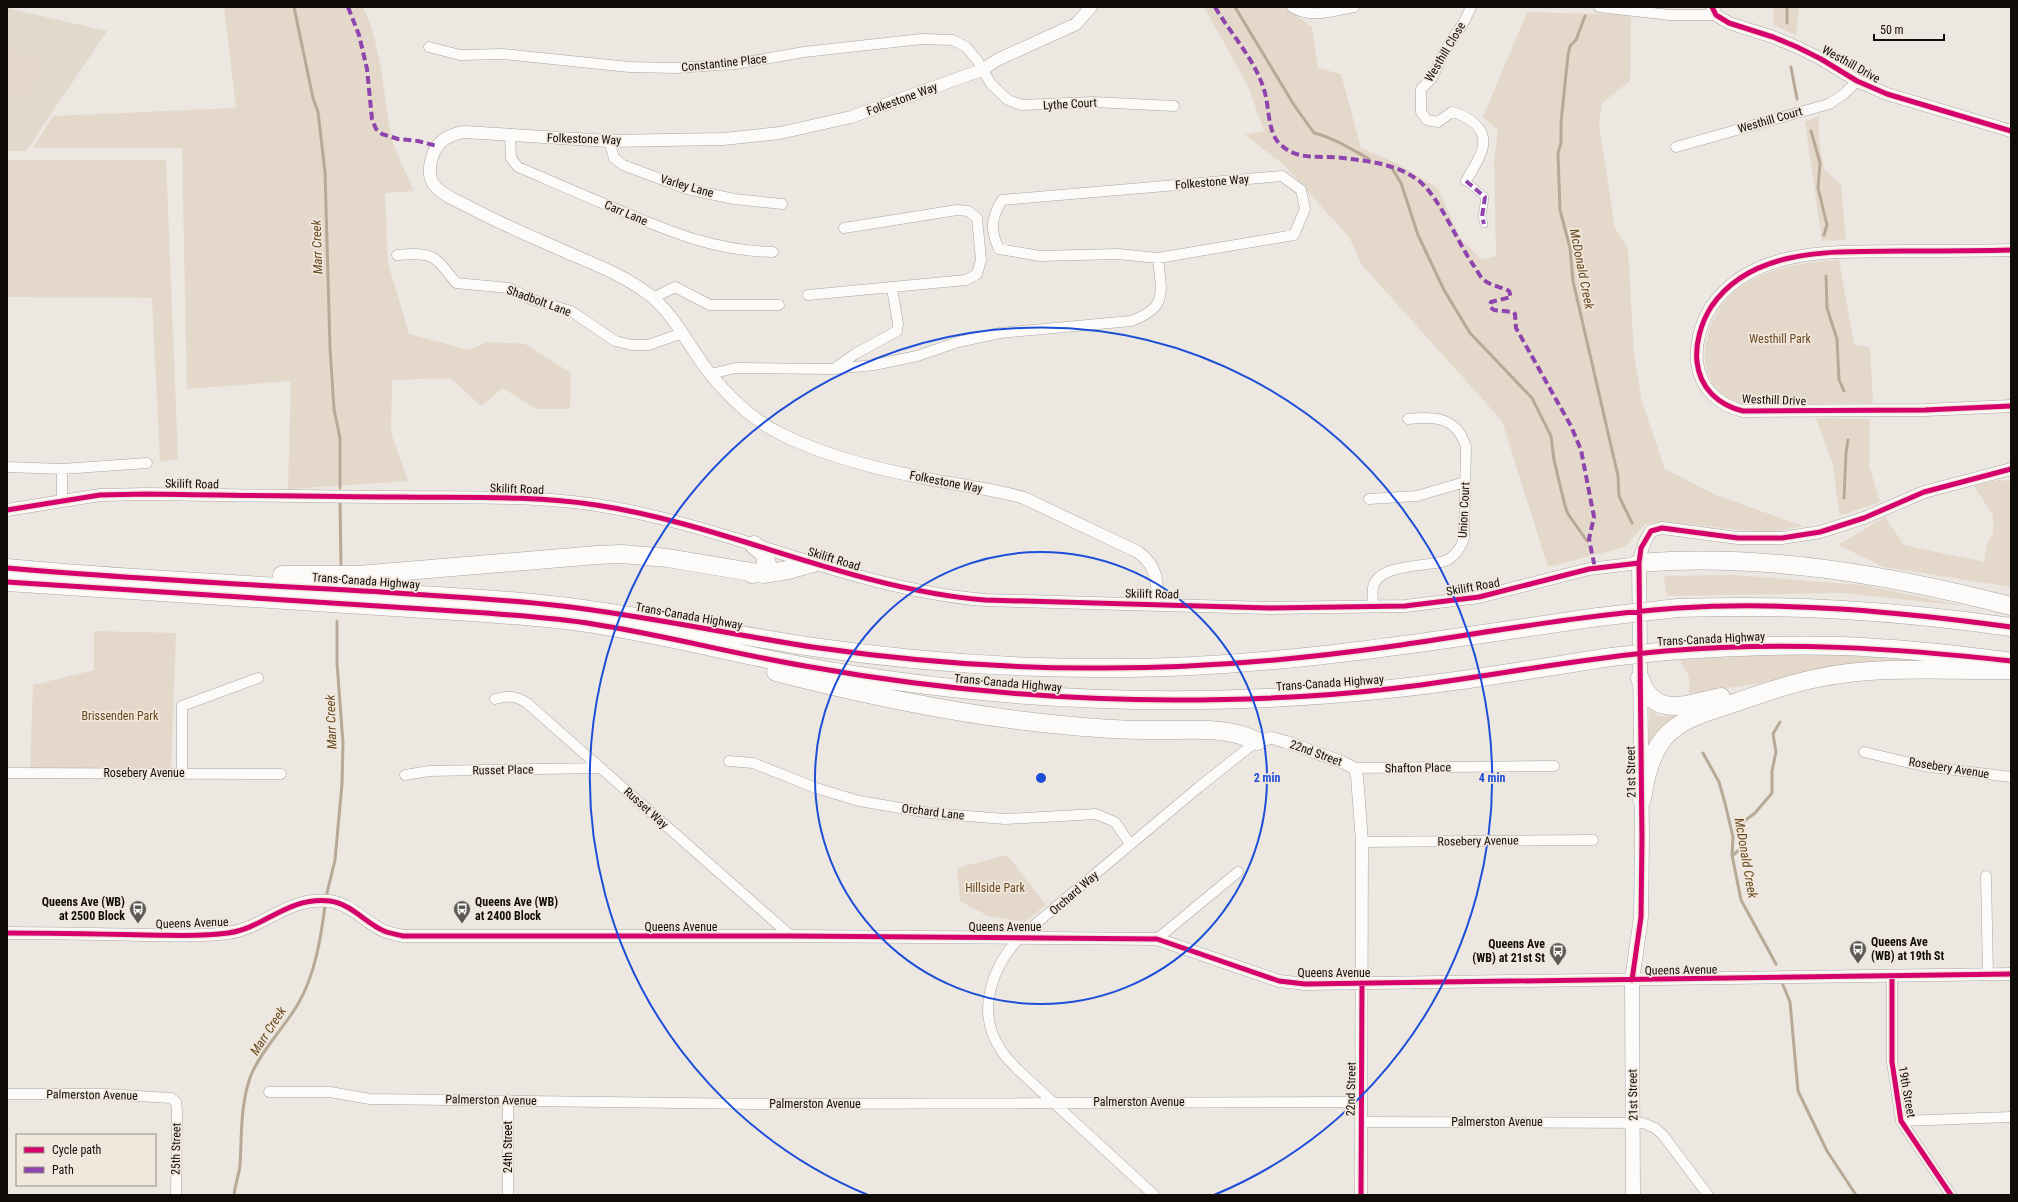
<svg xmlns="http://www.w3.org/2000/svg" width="2018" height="1202" font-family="'Roboto Condensed',sans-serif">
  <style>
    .built { fill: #e2d9cd }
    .green { fill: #e4d8cb }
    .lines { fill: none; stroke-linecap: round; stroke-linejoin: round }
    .stream { stroke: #b8a997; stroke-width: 3 }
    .pedestrian-casing { stroke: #a9a6a1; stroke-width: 8 }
    .minor-casing { stroke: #a9a6a1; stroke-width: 11 }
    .tertiary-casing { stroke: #a9a6a1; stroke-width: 13 }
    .secondary-casing { stroke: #a9a6a1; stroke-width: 15 }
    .motorway-casing { stroke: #a9a6a1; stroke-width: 19 }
    .pedestrian { stroke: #fcfbfa; stroke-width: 7 }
    .minor { stroke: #fcfbfa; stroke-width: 10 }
    .tertiary { stroke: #fcfbfa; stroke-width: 12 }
    .secondary { stroke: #fcfbfa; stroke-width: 14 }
    .motorway { stroke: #fcfbfa; stroke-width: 18 }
    .motorway-bridge-casing { stroke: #a9a6a1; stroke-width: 19; stroke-linecap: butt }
    .motorway-bridge { stroke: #fcfbfa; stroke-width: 18 }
    .quiet { stroke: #8e44ad; stroke-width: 4; stroke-dasharray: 8 4; stroke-linecap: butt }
    .cycleway-casing { stroke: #f1e7dc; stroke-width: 8 }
    .cycleway { stroke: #d6006c; stroke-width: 5 }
    .ring { fill: none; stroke: #1d4ed8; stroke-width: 2 }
    .labels { text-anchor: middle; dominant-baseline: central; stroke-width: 3.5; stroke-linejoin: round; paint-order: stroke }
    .street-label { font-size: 12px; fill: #100d09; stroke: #f1e7dc }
    .park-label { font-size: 12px; fill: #684920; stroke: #f1e7dc }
    .poi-label { font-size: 12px; font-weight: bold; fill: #100d09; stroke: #f1e7dc; text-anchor: end }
    .water-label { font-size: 13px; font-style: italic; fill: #674920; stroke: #f1e7dc }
    .centre { fill: #1d4ed8; stroke: #f1e7dc; stroke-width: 2 }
    .ring-label { font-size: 12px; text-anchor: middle; font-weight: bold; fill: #1d4ed8; stroke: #f1e7dc; stroke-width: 3.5; stroke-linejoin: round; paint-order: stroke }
  </style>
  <rect width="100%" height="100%" fill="#ece7e1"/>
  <path class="built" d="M 7,8 L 107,31 L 26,151 L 7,151 Z"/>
  <path class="green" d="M 224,7 L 363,7 C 382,47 383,92 391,135 C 394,151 408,175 414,191 L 385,193 L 388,263 L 409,334 L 469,350 L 488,342 L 525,344 L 571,373 L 570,409 L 536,409 L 503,388 L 481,406 L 450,378 L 392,380 L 391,433 L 408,481 L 288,489 L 291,381 L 187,389 L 182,148 L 33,148 L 53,116 L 236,108 Z
    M 1204,7 L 1284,7 L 1312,27 L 1318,68 L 1341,74 L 1361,148 L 1396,163 L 1438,188 L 1460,238 L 1482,260 L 1496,256 L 1494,161 L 1498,130 L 1483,117 L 1527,12 L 1631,15 L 1630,81 L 1602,103 L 1599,125 L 1615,228 L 1628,248 L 1634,354 L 1642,402 L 1665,469 L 1716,495 L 1803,526 L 1770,533 L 1666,522 L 1645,524 L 1625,547 L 1548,567 L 1502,421 L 1362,265 L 1349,237 L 1284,165 L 1245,135 L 1264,131 L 1248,86 Z
    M 1774,7 L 1799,7 L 1796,35 L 1773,25 Z
    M 7,47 L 45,61 L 30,101 L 7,93 Z
    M 1819,116 L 1819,140 L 1824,169 L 1841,185 L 1846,240 L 1822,241 L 1805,122 Z
    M 7,160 L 166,160 L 178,459 L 160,462 L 152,298 L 7,297 Z
    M 1839,260 L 1854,345 L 1870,347 L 1873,403 L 1752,405 C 1686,398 1697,321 1738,289 C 1765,268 1804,262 1839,260 Z
    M 1816,418 L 1870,419 L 1869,465 L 1880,502 L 1845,514 L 1839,514 L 1833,465 Z
    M 1999,480 L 2011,481 L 2011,587 L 1884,567 L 1838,545 L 1885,517 L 1904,545 L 1984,562 L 1987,543 L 1993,534 L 1993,515 L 1974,486 Z
    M 1733,575 L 1863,585 L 1964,606 L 1843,593 L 1667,596 L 1664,576 Z
    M 94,631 L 176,633 L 171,768 L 30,770 L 33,685 L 94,670 Z
    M 1781,652 L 1934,658 L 1935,667 L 1838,671 L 1689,694 L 1689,677 L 1680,660 Z
    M 1650,708 L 1659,716 L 1682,716 L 1648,750 Z
    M 1007,855 L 1046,905 L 1025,922 L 988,916 L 960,901 L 957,868 Z"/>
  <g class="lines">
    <path class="stream" d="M 294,7 L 313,98 L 318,112 L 325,172 L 330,348 L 334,409 L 340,438 L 340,488
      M 1235,7 L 1294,105 L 1314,133 C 1334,138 1351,149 1369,159
      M 1585,16 L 1576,40 L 1570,46 L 1568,55 L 1561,122 L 1561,143 L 1558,153 L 1560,210 L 1570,248 L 1573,281 L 1618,476 L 1619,496 L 1632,523
      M 1787,23 L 1787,7
      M 1791,67 L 1797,99
      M 1811,131 L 1820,163 L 1818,188 L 1827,225 L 1824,235
      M 1393,170 L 1401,183 L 1418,235 L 1444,290 L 1470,333 L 1532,398 L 1551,436 L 1554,460 L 1565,506 L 1568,514 L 1587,541
      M 1826,276 L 1827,308 L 1837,339 L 1839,380 L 1844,391
      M 1844,498 L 1846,453 L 1848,440
      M 340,500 L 341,568
      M 1703,753 L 1719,782 L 1725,803 L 1733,837 L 1732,855 L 1741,900 L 1776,964
      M 1733,855 L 1743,847 L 1741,839 L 1743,822 L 1755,813 L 1772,793 L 1772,771 L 1776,752 L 1773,734 L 1780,722
      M 327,893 L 335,860 L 342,784 L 343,743 L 337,663 L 337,621
      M 1783,985 L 1790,1002 L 1798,1091 L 1827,1151 L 1856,1195
      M 234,1195 C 235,1185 239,1175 240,1165 C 242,1134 240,1105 251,1075 C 262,1049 284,1028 298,1004 C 315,975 321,938 325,905"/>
    <g class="pedestrian-casing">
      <path id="pedestrian" d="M 1466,181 L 1485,197 L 1482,217 L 1484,224"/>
    </g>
    <g class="minor-casing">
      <path id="minor" d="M 1292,7 C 1311,19 1334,11 1354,7
        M 1599,7 L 1670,15 L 1716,15
        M 429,47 L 460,55 L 503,54 L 629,67 L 675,68 L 735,64 L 804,52 L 922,39 L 953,40 L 966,47 L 977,60 L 991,84 L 1008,100 L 1022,105 L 1093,102 L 1174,106
        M 510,134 L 511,158 L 518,167 C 551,181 585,196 619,210 C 670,232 716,251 773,252
        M 609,141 L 614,158 L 623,165 L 687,189 L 734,199 L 782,204
        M 1676,147 L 1829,104 L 1844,94 L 1857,81
        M 1282,176 L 1301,190 L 1305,209 L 1294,235 L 1158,258 L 1118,254 L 1040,256 L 999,249 C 990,230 991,218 1002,200 Z
        M 1466,181 C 1476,163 1494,141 1475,124 C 1468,118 1461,114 1452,112 L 1438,122 L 1427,120 L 1421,112 L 1421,89 L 1432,78 L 1445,50 L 1464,22 L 1471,7
        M 397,255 C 434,252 434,255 456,283 L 509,288 L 533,300 L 571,311 L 615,341 L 632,345 L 648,345 L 683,333
        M 808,295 L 966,280 L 977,274 L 981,260 L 977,218 L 968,211 L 957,210 L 844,228
        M 653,298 L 675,287 L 710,305 L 779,305
        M 835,368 L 855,354 L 897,331 L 898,324 L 892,288
        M 711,374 L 735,368 L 833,369 L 874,365 L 917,356 L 958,342 L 1000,333 L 1131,321 C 1169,307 1161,292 1158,258
        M 7,467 L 62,469 L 147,463
        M 62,469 L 62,500
        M 1369,499 L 1417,496 L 1465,482
        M 1373,606 C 1373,601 1372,594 1373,588 C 1377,563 1427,567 1445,561 C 1455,557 1461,547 1464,538 L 1466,447 C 1457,417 1435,416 1408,419
        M 495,699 C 508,695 516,696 527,703 L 791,936
        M 1864,752 L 1923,766 L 2011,777
        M 729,761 L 753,763 L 816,788 L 859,801 L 930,813 L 1005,819 L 1096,814 L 1115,822 L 1130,844
        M 1354,768 L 1554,766
        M 7,773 L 281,774
        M 182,773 L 182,706 L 258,678
        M 405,775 L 429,771 L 601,768
        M 1362,842 L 1593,840
        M 1986,876 L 1988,975
        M 1157,939 L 1238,872
        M 1892,977 L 1892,1062 L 1901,1121 L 1951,1195
        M 269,1092 L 330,1092 L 370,1099 L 757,1104 L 1361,1102
        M 7,1094 L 105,1094 L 171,1098 L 176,1102 L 177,1112 L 176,1195
        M 508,1100 L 508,1195
        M 1901,1121 L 2011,1117
        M 1361,1122 L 1643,1123 L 1655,1128 L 1663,1135 L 1708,1195
        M 1154,1195 L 1017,1069 C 1012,1063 1005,1057 1001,1050 C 975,1012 992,967 1020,937 L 1199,787 L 1257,741"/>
    </g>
    <g class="tertiary-casing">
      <path id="tertiary" d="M 1091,7 L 1076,24 L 997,60 L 982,70 L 851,117 L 780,133 L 723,139 L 609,141 L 464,132 C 451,134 440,139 434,152 C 430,162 427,175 434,185 C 443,196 460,202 473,209 C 503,225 535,238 566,252 C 596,265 626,276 651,296 C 677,318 690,349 711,375 C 730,398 754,421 781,434 C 823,455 873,468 919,477 C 954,485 990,488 1024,498 L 1138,552 C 1158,567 1157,582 1158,604
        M 1712,7 L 1716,15 L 1729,23 L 1773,37 L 1797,47 L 1821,59 L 1857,81 L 1887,94 L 2011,131
        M 2011,250 C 1976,251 1941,251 1905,251 C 1840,252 1753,245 1711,307 C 1701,323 1695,344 1697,362 C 1700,388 1718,405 1743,411 L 1925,410 L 2011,406
        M 7,510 L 100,495 L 147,494 C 231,495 315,497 399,497 C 464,498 531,495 596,505 C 728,525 851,589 985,600 L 1269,608 L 1405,606 L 1479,597 L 1589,569 L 1639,563 C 1641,550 1644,541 1651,531 L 1662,528 L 1738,538 L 1782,538 L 1820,532 L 1864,518 L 1924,492 L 2011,469
        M 1257,741 L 1272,738 L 1286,742 L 1342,762 L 1354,768 L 1357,776 L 1362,842 L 1361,1195
        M 7,933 C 53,933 100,934 146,935 C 173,935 201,937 228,933 C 265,928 288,896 330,901 C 350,904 363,920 380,929 C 386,933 395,934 403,936 L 791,936 L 1157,939 L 1279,981 L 1305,984 L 2011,974"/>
    </g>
    <g class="secondary-casing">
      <path id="secondary" d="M 1633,1195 L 1632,980 L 1641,917 L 1642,839 L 1639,563"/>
    </g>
    <g class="motorway-casing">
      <path id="motorway" d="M 1639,563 C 1764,553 1890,575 2011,606
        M 7,568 C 132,580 258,585 384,593 C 443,596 502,599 560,606 C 643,616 724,633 806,646 C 902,660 998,668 1095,668 C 1264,670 1431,641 1598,617
        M 752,574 L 761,572 L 767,564 L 764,553 L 754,545
        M 282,575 L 358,575 L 597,555 L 622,554 L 668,558 L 763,574 L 788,570 L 813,563
        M 7,582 L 486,613 C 522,616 558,618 593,624 C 652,633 709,647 767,659 C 828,672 890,681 952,688 C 1086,703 1223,704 1357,692 C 1442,685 1526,670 1611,657
        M 1678,608 C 1793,604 1897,611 2011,627
        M 1667,651 C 1737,646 1807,643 1877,648 C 1920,650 1964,656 2007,661
        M 776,672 C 869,696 965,716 1062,725 C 1091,728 1120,730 1150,730 C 1186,731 1224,725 1257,741
        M 1640,678 C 1653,720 1688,704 1721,697
        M 1642,799 C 1645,778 1650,755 1664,738 C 1680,719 1706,712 1728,705 C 1757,695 1787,684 1818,678 C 1880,665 1948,671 2011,670"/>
    </g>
    <use href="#pedestrian" class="pedestrian"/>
    <use href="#minor" class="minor"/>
    <use href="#tertiary" class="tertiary"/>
    <use href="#secondary" class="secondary"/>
    <use href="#motorway" class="motorway"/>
    <g class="motorway-bridge-casing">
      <path id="motorway-bridge" d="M 1598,617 L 1678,608
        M 1611,657 L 1667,651"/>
    </g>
    <use href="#motorway-bridge" class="motorway-bridge"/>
    <path class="quiet" d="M 348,7 L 359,35 L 367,69 L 372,119 L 376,129 L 382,134 L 398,139 L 418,141 L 437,146
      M 1215,7 C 1232,36 1256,60 1265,93 C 1269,108 1268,130 1278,142 C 1296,162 1319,155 1343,158 C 1369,161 1396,164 1418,180 C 1440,197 1457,242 1474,266 C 1477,270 1480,277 1484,280 C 1491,286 1502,287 1509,291 L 1511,297 L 1491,302 L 1490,307 L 1494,310 L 1513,312 L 1515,314 L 1516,328 L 1571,426 L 1581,450 L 1594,517 L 1589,539 L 1595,568
      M 1466,181 L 1485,197 L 1482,217 L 1484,224"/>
    <g class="cycleway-casing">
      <path id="cycleway" d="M 1712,7 L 1716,15 L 1729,23 L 1773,37 L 1797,47 L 1821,59 L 1857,81 L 1887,94 L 2011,131
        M 2011,250 C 1976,251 1941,251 1905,251 C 1840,252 1753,245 1711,307 C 1701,323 1695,344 1697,362 C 1700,388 1718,405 1743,411 L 1925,410 L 2011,406
        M 7,510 L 100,495 L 147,494 C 231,495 315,497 399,497 C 464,498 531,495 596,505 C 728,525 851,589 985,600 L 1269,608 L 1405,606 L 1479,597 L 1589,569 L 1639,563
        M 7,568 C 131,579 256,585 381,592 C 441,596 502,599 562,606 C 646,616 729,634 812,647 C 909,661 1007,669 1105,668 C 1199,668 1294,660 1387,647 C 1484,633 1581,615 1678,608 C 1790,601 1900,612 2011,627
        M 7,582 L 486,613 C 522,616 558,618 593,624 C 664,635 734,654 805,666 C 927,688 1050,700 1174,700 C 1248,700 1323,697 1397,688 C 1486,677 1575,659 1665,651 C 1782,641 1895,648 2011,661
        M 7,933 C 53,933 100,934 146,935 C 173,935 201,937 228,933 C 265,928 288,896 330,901 C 350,904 363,920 380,929 C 386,933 395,934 403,936 L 791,936 L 1157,939 L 1279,981 L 1305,984 L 2011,974
        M 1892,977 L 1892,1062 L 1901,1121 L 1951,1195
        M 1632,980 L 1641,917 L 1642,839 L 1639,563 L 1641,548 L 1651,531 L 1662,528 L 1738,538 L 1782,538 L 1820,532 L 1864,518 L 1924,492 L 2011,469
        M 1361,1195 L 1362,983"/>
    </g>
    <use href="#cycleway" class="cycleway"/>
  </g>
  <g class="ring">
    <circle cx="1041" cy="778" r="226"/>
    <path d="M868 1195A451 451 0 1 1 1214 1195"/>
  </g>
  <defs>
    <g id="bus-pin" transform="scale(0.9)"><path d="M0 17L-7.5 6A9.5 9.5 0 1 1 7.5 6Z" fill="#5d5955" stroke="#f1e7dc"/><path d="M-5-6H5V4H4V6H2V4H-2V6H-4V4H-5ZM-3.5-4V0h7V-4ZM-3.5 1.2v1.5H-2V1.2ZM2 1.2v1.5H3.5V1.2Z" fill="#fff"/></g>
  </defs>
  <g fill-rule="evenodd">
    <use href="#bus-pin" x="138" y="909"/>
    <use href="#bus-pin" x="462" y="909"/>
    <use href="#bus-pin" x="1858" y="949"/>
    <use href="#bus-pin" x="1558" y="951"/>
  </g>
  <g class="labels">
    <g class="street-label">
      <text transform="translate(1445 52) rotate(-59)">Westhill Close</text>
      <text transform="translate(724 63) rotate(-6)">Constantine Place</text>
      <text transform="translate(1851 64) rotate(29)">Westhill Drive</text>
      <text transform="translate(902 99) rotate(-20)">Folkestone Way</text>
      <text transform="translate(1070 104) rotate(-3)">Lythe Court</text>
      <text transform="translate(1770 120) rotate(-16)">Westhill Court</text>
      <text transform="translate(584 139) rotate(2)">Folkestone Way</text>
      <text transform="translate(1212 182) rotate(-5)">Folkestone Way</text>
      <text transform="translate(687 186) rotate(16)">Varley Lane</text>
      <text transform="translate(626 213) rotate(23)">Carr Lane</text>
      <text transform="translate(539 301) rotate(20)">Shadbolt Lane</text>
      <text transform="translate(1774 400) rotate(2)">Westhill Drive</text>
      <text transform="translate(946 482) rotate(11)">Folkestone Way</text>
      <text transform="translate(192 484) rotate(1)">Skilift Road</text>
      <text transform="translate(517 489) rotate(2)">Skilift Road</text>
      <text transform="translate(1464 510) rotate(-87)">Union Court</text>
      <text transform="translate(834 559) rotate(17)">Skilift Road</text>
      <text transform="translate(366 581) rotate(4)">Trans-Canada Highway</text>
      <text transform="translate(1473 587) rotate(-10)">Skilift Road</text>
      <text transform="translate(1152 594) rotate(1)">Skilift Road</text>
      <text transform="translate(689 616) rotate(10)">Trans-Canada Highway</text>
      <text transform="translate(1711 639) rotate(-3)">Trans-Canada Highway</text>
      <text transform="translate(1008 683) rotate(5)">Trans-Canada Highway</text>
      <text transform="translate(1330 683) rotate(-4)">Trans-Canada Highway</text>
      <text transform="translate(1316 753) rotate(20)">22nd Street</text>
      <text transform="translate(1418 768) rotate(-1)">Shafton Place</text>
      <text transform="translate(1949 768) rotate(9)">Rosebery Avenue</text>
      <text transform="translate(503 770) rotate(-1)">Russet Place</text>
      <text transform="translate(1631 772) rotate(-91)">21st Street</text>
      <text x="144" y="773">Rosebery Avenue</text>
      <text transform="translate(646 808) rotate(42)">Russet Way</text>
      <text transform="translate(933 812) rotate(7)">Orchard Lane</text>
      <text transform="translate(1478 841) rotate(-1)">Rosebery Avenue</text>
      <text transform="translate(1074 893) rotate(-41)">Orchard Way</text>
      <text transform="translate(192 923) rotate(-2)">Queens Avenue</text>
      <text x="681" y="927">Queens Avenue</text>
      <text x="1005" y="927">Queens Avenue</text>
      <text transform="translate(1681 970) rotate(-1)">Queens Avenue</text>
      <text x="1334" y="973">Queens Avenue</text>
      <text transform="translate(1351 1089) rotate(-89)">22nd Street</text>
      <text transform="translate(1907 1092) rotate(80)">19th Street</text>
      <text transform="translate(92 1095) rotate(1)">Palmerston Avenue</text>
      <text transform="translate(1633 1095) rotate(-91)">21st Street</text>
      <text transform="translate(491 1100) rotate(1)">Palmerston Avenue</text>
      <text x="1139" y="1102">Palmerston Avenue</text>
      <text x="815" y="1104">Palmerston Avenue</text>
      <text x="1497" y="1122">Palmerston Avenue</text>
      <text transform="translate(508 1147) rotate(-90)">24th Street</text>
      <text transform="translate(176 1149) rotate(-89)">25th Street</text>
    </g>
    <g class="park-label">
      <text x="1780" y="339">Westhill Park</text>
      <text x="120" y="716">Brissenden Park</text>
      <text x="995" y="888">Hillside Park</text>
    </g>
    <g class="poi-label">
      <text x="125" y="902">Queens Ave (WB)<tspan x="125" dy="14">at 2500 Block</tspan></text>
      <text x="475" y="902" text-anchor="start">Queens Ave (WB)<tspan x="475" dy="14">at 2400 Block</tspan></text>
      <text x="1871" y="942" text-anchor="start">Queens Ave<tspan x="1871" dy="14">(WB) at 19th St</tspan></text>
      <text x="1545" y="944">Queens Ave<tspan x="1545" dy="14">(WB) at 21st St</tspan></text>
    </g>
    <g class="water-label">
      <text transform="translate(317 247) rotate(-92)">Marr Creek</text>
      <text transform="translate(1582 269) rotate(79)">McDonald Creek</text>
      <text transform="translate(331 722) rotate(-92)">Marr Creek</text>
      <text transform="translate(1746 858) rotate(80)">McDonald Creek</text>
      <text transform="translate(268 1031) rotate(-57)">Marr Creek</text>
    </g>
  </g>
  <circle cx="1041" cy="778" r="6" class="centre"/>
  <g class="ring-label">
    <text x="1267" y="782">2 min</text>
    <text x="1492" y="782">4 min</text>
  </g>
  <rect width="2018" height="1202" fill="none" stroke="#100d09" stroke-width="16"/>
  <rect x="16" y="1134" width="140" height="52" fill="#f1e7dc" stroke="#979088"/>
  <rect x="24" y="1147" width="20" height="6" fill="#d6006c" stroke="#979088"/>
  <text x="52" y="1154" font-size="12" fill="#100d09">Cycle path</text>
  <rect x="24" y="1167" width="20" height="6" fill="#8e44ad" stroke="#979088"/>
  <text x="52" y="1174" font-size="12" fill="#100d09">Path</text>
  <path d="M1874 34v6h70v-6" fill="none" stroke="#100d09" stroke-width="2"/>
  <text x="1880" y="34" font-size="12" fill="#100d09" stroke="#f1e7dc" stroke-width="3" paint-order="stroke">50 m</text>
</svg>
